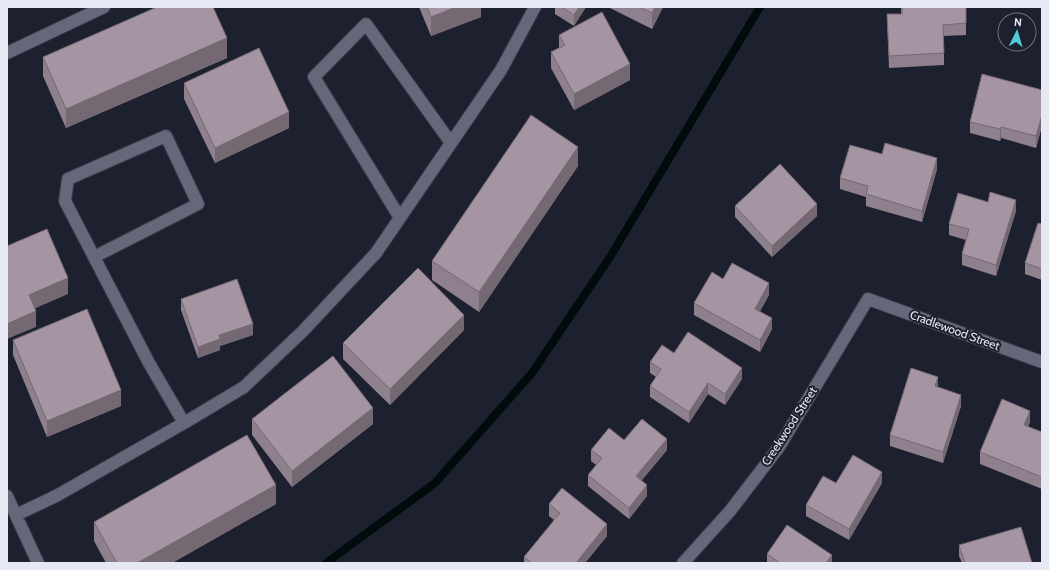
<svg xmlns="http://www.w3.org/2000/svg" width="1049" height="570" font-family="Cabin,sans-serif">
  <style>
    .lines { fill: none; stroke-linecap: round; stroke-linejoin: round }
    .stream { stroke: #020b0b; stroke-width: 8 }
    .minor-casing { stroke: #383a47; stroke-width: 14 }
    .minor { stroke: #646879; stroke-width: 12 }
    .wall { fill: #8e808c }
    .shaded-wall { fill: #746872 }
    .building { fill: #a595a3; stroke: #746872 }
    .labels { text-anchor: middle; dominant-baseline: central; stroke-width: 4; stroke-linejoin: round; paint-order: stroke }
    .street-label { font-size: 12px; fill: #e6e9f3; stroke: #1d202e }
  </style>
  <rect width="100%" height="100%" fill="#1d202e"/>
  <g class="lines">
    <path class="stream" d="M 326,563 L 435,483 L 532,373 L 610,257 L 760,7"/>
    <g class="minor-casing">
      <path id="minor" d="M 7,53 L 104,7
        M 400,218 L 314,77 L 366,24 L 451,143
        M 184,423 L 244,387 L 303,331 L 376,253 L 501,70 L 535,7
        M 7,496 L 38,563
        M 16,515 L 56,496 L 184,423 L 149,363 L 65,201 L 68,179 L 166,136 L 198,204 L 94,257
        M 683,563 L 730,511 L 779,447 L 868,299 L 1042,362"/>
    </g>
    <use href="#minor" class="minor"/>
  </g>
  <path class="wall" d="M 419,7 L 481,7 L 481,17 L 431,36 Z
    M 555,7 L 586,7 L 574,26 L 555,14 Z
    M 608,7 L 663,7 L 652,29 Z
    M 901,7 L 966,23 L 966,35 L 944,36 L 944,65 L 889,68 L 887,14 L 901,14 Z
    M 559,35 L 630,80 L 574,110 L 551,68 L 551,52 L 559,48 Z
    M 43,57 L 227,58 L 66,128 L 43,76 Z
    M 184,83 L 289,128 L 215,163 L 184,99 Z
    M 1042,90 L 1042,126 L 1036,148 L 1001,138 L 1000,141 L 970,133 L 970,122 Z
    M 578,166 L 479,312 L 432,280 L 432,261 Z
    M 937,169 L 922,222 L 866,206 L 866,197 L 840,189 L 840,178 Z
    M 735,206 L 817,216 L 772,257 L 735,217 Z
    M 1016,211 L 996,276 L 962,265 L 962,254 L 966,240 L 949,235 L 949,224 Z
    M 1042,224 L 1042,280 L 1025,274 L 1025,263 Z
    M 723,279 L 769,295 L 760,311 L 772,329 L 760,352 L 694,315 L 694,303 Z
    M 181,299 L 253,335 L 220,346 L 220,350 L 198,358 L 181,310 Z
    M 464,330 L 390,405 L 343,359 L 343,343 Z
    M 13,340 L 121,406 L 47,437 L 13,355 Z
    M 674,353 L 742,379 L 725,405 L 708,394 L 689,423 L 650,397 L 650,386 L 656,377 L 650,373 L 650,362 Z
    M 938,387 L 961,406 L 943,463 L 890,446 L 890,435 Z
    M 252,419 L 373,424 L 292,487 L 252,435 Z
    M 1030,422 L 1028,427 L 1042,432 L 1042,489 L 980,464 L 980,452 Z
    M 624,440 L 667,450 L 642,480 L 647,496 L 629,519 L 588,486 L 588,475 L 596,465 L 591,461 L 591,450 Z
    M 882,483 L 849,540 L 806,516 L 806,505 Z
    M 276,504 L 172,563 L 106,563 L 94,541 L 94,522 Z
    M 549,504 L 607,536 L 585,563 L 524,563 L 524,557 L 554,520 L 549,516 Z
    M 959,545 L 1032,563 L 962,563 L 959,556 Z
    M 767,554 L 832,563 L 767,563 Z"/>
  <path class="shaded-wall" d="M 456,7 L 481,7 L 481,17 L 431,36 L 431,17 Z
    M 579,7 L 586,7 L 574,26 L 574,15 Z
    M 655,7 L 663,7 L 652,29 L 652,13 Z
    M 227,38 L 227,58 L 66,128 L 66,109 Z
    M 630,64 L 630,80 L 574,110 L 574,94 Z
    M 289,112 L 289,128 L 215,163 L 215,148 Z
    M 1042,115 L 1042,126 L 1036,148 L 1036,136 Z
    M 1001,127 L 1001,138 L 1000,141 L 1000,129 Z
    M 578,147 L 578,166 L 479,312 L 479,292 Z
    M 937,158 L 937,169 L 922,222 L 922,211 Z
    M 1016,200 L 1016,211 L 996,276 L 996,265 Z
    M 817,204 L 817,216 L 772,257 L 772,246 Z
    M 68,278 L 68,294 L 29,311 L 29,295 Z
    M 769,283 L 769,295 L 755,320 L 755,309 Z
    M 36,311 L 36,327 L 7,339 L 7,324 Z
    M 464,315 L 464,330 L 390,405 L 390,389 Z
    M 772,318 L 772,329 L 760,352 L 760,340 Z
    M 253,324 L 253,335 L 220,346 L 220,350 L 198,358 L 198,347 L 219,335 Z
    M 742,368 L 742,379 L 725,405 L 725,394 Z
    M 938,377 L 938,388 L 935,386 Z
    M 708,383 L 708,394 L 689,423 L 689,412 Z
    M 121,390 L 121,406 L 47,437 L 47,421 Z
    M 961,395 L 961,406 L 943,463 L 943,452 Z
    M 373,408 L 373,424 L 292,487 L 292,471 Z
    M 1030,411 L 1030,422 L 1024,437 L 1024,425 Z
    M 667,439 L 667,450 L 636,487 L 636,476 Z
    M 882,472 L 882,483 L 849,540 L 849,529 Z
    M 276,485 L 276,504 L 172,563 L 137,563 Z
    M 647,485 L 647,496 L 629,519 L 629,508 Z
    M 607,524 L 607,536 L 585,563 L 576,563 Z
    M 832,555 L 832,563 L 826,563 Z"/>
  <path class="building" d="M 157,7 L 213,7 L 227,38 L 66,109 L 43,57 Z
    M 427,7 L 456,7 L 431,17 Z
    M 562,7 L 579,7 L 574,15 Z
    M 639,7 L 655,7 L 652,13 Z
    M 902,7 L 966,7 L 966,23 L 943,25 L 944,53 L 889,56 L 887,14 L 902,14 Z
    M 602,12 L 630,64 L 574,94 L 551,52 L 565,45 L 559,35 Z
    M 259,48 L 289,112 L 215,148 L 184,83 Z
    M 982,74 L 1042,90 L 1042,115 L 1036,136 L 1001,127 L 1000,129 L 970,122 Z
    M 531,115 L 578,147 L 479,292 L 432,261 Z
    M 885,143 L 937,158 L 922,211 L 866,194 L 868,186 L 840,178 L 850,145 L 882,154 Z
    M 780,164 L 817,204 L 772,246 L 735,206 Z
    M 990,192 L 1016,200 L 996,265 L 962,254 L 969,229 L 949,224 L 958,193 L 988,202 Z
    M 1038,223 L 1042,224 L 1042,269 L 1025,263 Z
    M 47,229 L 68,278 L 29,295 L 36,311 L 7,324 L 7,246 Z
    M 732,263 L 769,283 L 755,309 L 772,318 L 760,340 L 694,303 L 712,272 L 723,279 Z
    M 418,268 L 464,315 L 390,389 L 343,343 Z
    M 237,279 L 253,324 L 219,335 L 220,339 L 198,347 L 181,299 Z
    M 87,309 L 121,390 L 47,421 L 13,340 Z
    M 688,332 L 742,368 L 725,394 L 708,383 L 689,412 L 650,386 L 661,369 L 650,362 L 662,345 L 674,353 Z
    M 333,356 L 373,408 L 292,471 L 252,419 Z
    M 911,368 L 938,377 L 935,386 L 961,395 L 943,452 L 890,435 Z
    M 1002,399 L 1030,411 L 1024,425 L 1042,432 L 1042,477 L 980,452 Z
    M 642,419 L 667,439 L 636,476 L 647,485 L 629,508 L 588,475 L 602,458 L 591,450 L 609,428 L 624,440 Z
    M 247,435 L 276,485 L 137,563 L 117,563 L 94,522 Z
    M 853,455 L 882,472 L 849,529 L 806,505 L 823,476 L 836,483 Z
    M 562,488 L 607,524 L 576,563 L 532,563 L 524,557 L 560,513 L 549,504 Z
    M 787,525 L 832,555 L 826,563 L 780,563 L 767,554 Z
    M 1021,527 L 1032,563 L 965,563 L 959,545 Z"/>
  <g class="labels">
    <g class="street-label">
      <text transform="translate(955 330) rotate(20)">Cradlewood Street</text>
      <text transform="translate(789 426) rotate(-57)">Creekwood Street</text>
    </g>
  </g>
  <rect width="1049" height="570" fill="none" stroke="#e6e9f3" stroke-width="16"/>
  <g transform="translate(1017 32) rotate(5)"><circle r="19" fill="#1d202e" stroke="#6d707d"/>
  <path d="M0-3L7 15L0 10L-7 15Z" fill="#53cadc"/>
  <text y="-6" font-size="11" font-weight="bold" text-anchor="middle" fill="#e6e9f3">N</text>
  </g>
</svg>
